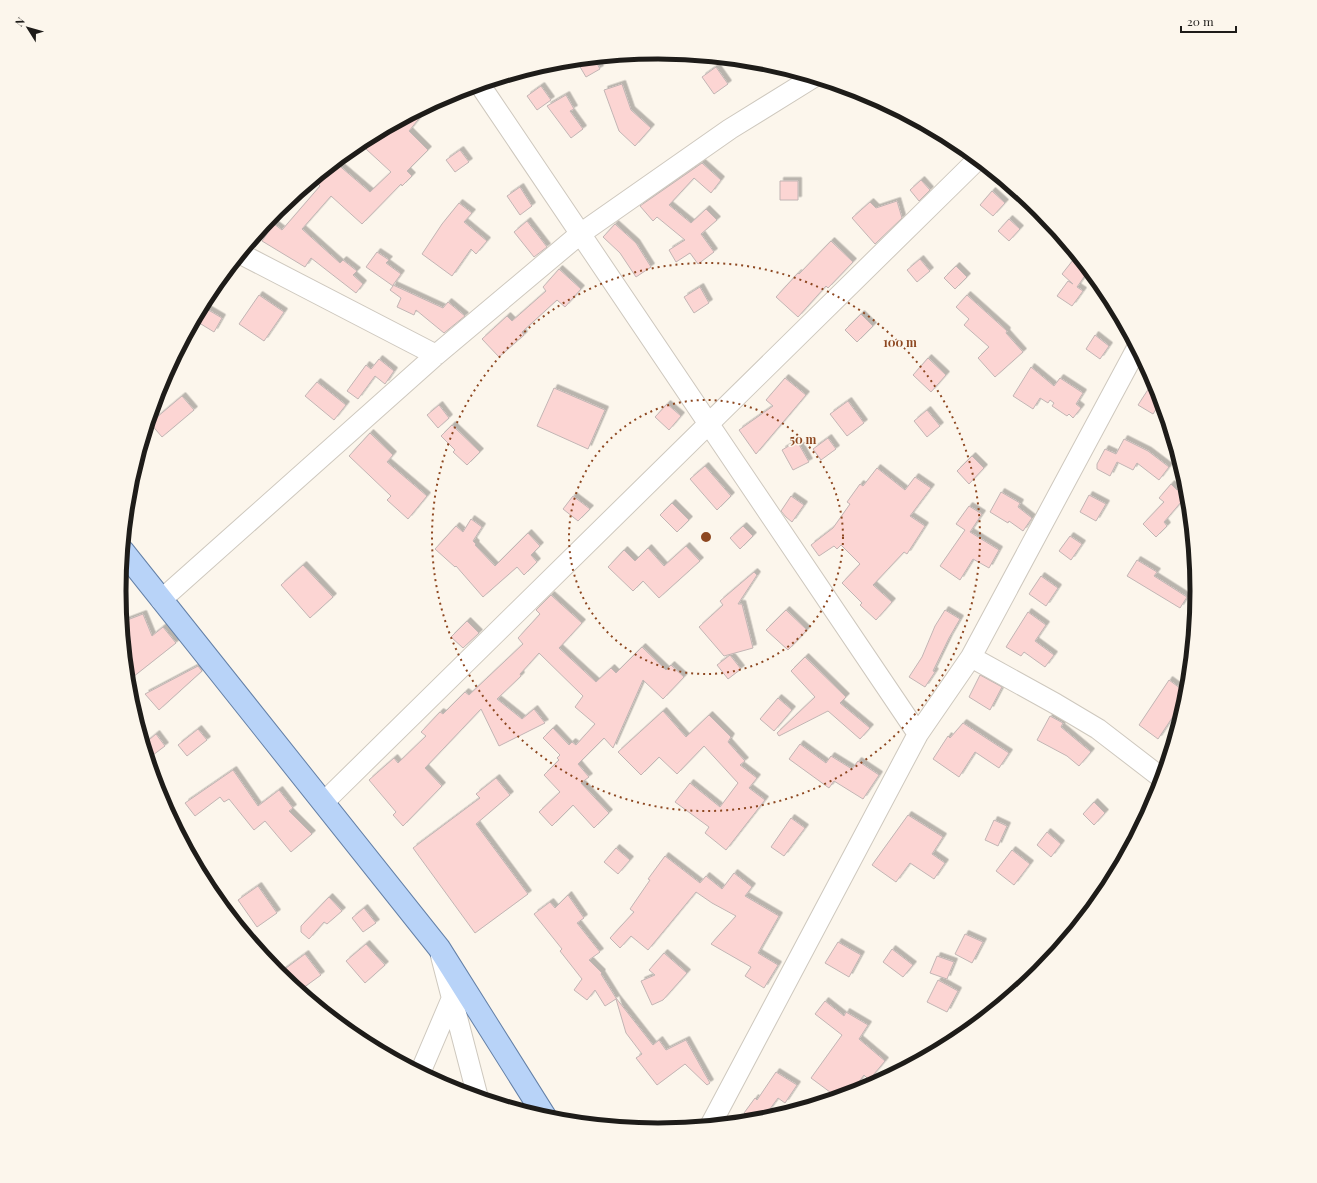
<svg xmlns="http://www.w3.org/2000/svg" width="1317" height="1183" font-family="'Playfair Display',serif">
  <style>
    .building { fill: #fcd5d3; stroke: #c2b5b4; filter: url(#shadow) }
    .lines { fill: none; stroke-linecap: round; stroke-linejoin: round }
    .minor-casing { stroke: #cec8be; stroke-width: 22 }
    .major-casing { stroke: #6480a7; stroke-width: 24 }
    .minor { stroke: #fff; stroke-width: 20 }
    .major { stroke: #b8d3f8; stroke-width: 22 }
    .ring { fill: none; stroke: #8d4720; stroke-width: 2; stroke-dasharray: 2 4 }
    .rim { fill: none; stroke: #1e1c19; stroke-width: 5 }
    .centre { fill: #8d4720; stroke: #fcf6ec; stroke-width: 2 }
    .ring-label { font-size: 12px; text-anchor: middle; font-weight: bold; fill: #8d4720; stroke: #fcf6ec; stroke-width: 3; stroke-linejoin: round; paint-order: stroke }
  </style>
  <defs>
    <filter id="shadow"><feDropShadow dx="3.5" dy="-3.5" stdDeviation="0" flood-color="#0004"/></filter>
  </defs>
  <rect width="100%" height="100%" fill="#fcf6ec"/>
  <path class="building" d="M 594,58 L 600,69 L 586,77 L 576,60 Z
    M 716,67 L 728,84 L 714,94 L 702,77 Z
    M 622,84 L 631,110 L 651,128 L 635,146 L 619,131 L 604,90 Z
    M 541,86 L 551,100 L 537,110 L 527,96 Z
    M 566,95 L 574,109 L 570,111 L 583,129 L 571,138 L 547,106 Z
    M 430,105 L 409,131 L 428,150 L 407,171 L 412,176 L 402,186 L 401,184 L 362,224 L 331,196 L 302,229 L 340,263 L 343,260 L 357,271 L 353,275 L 363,284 L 356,293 L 311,258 L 305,267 L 262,241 L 274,224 L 282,230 L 320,186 L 316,182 L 335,162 L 370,192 L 391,172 L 366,149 L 382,130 Z
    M 460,150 L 469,162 L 455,172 L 446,160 Z
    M 702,163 L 721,180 L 711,193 L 694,178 L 669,205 L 691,223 L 706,209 L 717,220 L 701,234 L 714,252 L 698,264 L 690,253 L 676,262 L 669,250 L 685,240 L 657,217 L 653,221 L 640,206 Z
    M 921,180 L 930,190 L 919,201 L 910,190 Z
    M 780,181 L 798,181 L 798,200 L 780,200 Z
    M 520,187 L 532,206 L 520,215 L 507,196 Z
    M 992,191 L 1005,203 L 993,216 L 980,205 Z
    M 897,201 L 902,218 L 875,244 L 852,218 L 870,202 L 876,208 Z
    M 459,203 L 472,213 L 464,222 L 487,241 L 476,254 L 471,249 L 452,276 L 422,254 L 442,224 Z
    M 1009,219 L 1020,229 L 1009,241 L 998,231 Z
    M 527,221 L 547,247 L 534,257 L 514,232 Z
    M 615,224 L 636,243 L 651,267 L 636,277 L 620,253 L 603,237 Z
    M 831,241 L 853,262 L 828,288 L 826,286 L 798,317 L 776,297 L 798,273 L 799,274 Z
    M 377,252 L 389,260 L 386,263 L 401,274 L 393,285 L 443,308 L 448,302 L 465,316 L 444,333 L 416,310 L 414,315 L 397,307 L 401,298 L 390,290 L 393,286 L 366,267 Z
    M 1077,255 L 1089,270 L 1077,287 L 1083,291 L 1072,306 L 1057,296 L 1068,281 L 1073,284 L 1062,274 Z
    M 920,259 L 930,271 L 917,282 L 907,270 Z
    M 956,266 L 967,277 L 955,289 L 944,278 Z
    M 559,269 L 581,289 L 565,307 L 557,300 L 522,332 L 524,335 L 499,357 L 482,339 L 507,316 L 512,321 L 546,291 L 543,287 Z
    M 700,287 L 709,303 L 694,313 L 684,297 Z
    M 259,295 L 284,312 L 264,341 L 239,324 Z
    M 967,295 L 1007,331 L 1006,333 L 1023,352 L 995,377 L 978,358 L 989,347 L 964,325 L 969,319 L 956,307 Z
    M 205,308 L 222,318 L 214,332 L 196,321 Z
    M 861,314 L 873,326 L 857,342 L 845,330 Z
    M 1095,335 L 1109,346 L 1100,359 L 1086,349 Z
    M 928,358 L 946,375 L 931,392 L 913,375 Z
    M 379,359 L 394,371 L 385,384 L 375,376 L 358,399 L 347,391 L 366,365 L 371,369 Z
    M 1031,367 L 1054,386 L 1060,378 L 1083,393 L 1076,404 L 1081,408 L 1073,418 L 1069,414 L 1067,416 L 1052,406 L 1054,403 L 1050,400 L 1048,403 L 1040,398 L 1033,409 L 1013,396 Z
    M 785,378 L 806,395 L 756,454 L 739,430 L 773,406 L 766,400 Z
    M 317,382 L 346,405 L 334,420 L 305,396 Z
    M 554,388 L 605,410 L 588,449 L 537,426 Z
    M 1149,388 L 1160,395 L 1162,400 L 1153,414 L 1138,405 Z
    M 182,396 L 194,410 L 162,437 L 150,423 Z
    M 848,401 L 864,423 L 847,436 L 830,414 Z
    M 667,404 L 681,416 L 669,430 L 655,417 Z
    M 439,405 L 449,418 L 438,428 L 427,415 Z
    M 927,410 L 940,426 L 927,437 L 914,421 Z
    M 452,425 L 480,452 L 467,465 L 453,452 L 455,450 L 441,436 Z
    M 370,433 L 393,455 L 387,462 L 427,496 L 408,519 L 387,500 L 391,496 L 349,456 Z
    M 828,438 L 836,449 L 821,460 L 813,449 Z
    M 1124,439 L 1148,451 L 1169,467 L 1159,480 L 1137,463 L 1133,470 L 1117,462 L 1110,476 L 1097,469 L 1097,464 L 1105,449 L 1116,454 Z
    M 797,441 L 809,462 L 793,470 L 782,450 Z
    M 972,456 L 984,468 L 969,484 L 957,471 Z
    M 705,466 L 731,496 L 717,510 L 690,479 Z
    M 877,468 L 905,490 L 915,477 L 931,488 L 910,516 L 925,526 L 907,554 L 904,552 L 873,585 L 892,602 L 876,620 L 860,605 L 862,603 L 842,583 L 860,564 L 841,545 L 837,549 L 834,546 L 819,556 L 811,545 L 833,528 L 850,504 L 847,502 L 860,484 L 863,486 Z
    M 1171,484 L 1177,490 L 1180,486 L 1188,494 L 1164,522 L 1167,526 L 1156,537 L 1143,524 L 1164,502 L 1159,498 Z
    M 1001,492 L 1020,503 L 1018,507 L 1032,518 L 1023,531 L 1009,521 L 1008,523 L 990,512 Z
    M 1089,495 L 1106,504 L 1096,521 L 1080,512 Z
    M 573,496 L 590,509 L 578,521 L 563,509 Z
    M 791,496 L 804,505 L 792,522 L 786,517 L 781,511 Z
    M 672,503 L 689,520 L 677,532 L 660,515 Z
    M 969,506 L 982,514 L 970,532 L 999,550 L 989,568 L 973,559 L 960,580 L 940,566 L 965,530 L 956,524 Z
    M 471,519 L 482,527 L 473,541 L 476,544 L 475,545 L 495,566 L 528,533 L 540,546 L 531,555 L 537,562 L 524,575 L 517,567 L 483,597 L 456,566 L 455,567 L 435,549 L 456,526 L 463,532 Z
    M 743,526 L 753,536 L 740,549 L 730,538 Z
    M 1070,536 L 1082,544 L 1071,560 L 1059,551 Z
    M 686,546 L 700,561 L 659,598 L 643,581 L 633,591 L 608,567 L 624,550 L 635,561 L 648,548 L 664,566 Z
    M 1137,560 L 1157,572 L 1154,576 L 1187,597 L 1180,608 L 1127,576 Z
    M 303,565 L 333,597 L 310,618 L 281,585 Z
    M 754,572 L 757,575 L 738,604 L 742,604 L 753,648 L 724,656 L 699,627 L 723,605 L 720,601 Z
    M 1041,576 L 1058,588 L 1046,606 L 1029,594 Z
    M 551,595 L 582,623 L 559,648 L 596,682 L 611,668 L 616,673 L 642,647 L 666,670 L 671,665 L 684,677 L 663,699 L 643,680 L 613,748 L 604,738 L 578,764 L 589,777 L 581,783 L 609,813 L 594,828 L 573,805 L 552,826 L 539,812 L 560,792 L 544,775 L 559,760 L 557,758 L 560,755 L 543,738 L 553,728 L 569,745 L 572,742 L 576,745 L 595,724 L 575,707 L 583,696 L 539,653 L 520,674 L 521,676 L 497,699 L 522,719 L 534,709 L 545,723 L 499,746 L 481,709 L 425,768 L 442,786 L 403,826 L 393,815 L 396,812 L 369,780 L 394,758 L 398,763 L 426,736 L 421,732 L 440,712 L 443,714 L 465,692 L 469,695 L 523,644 L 518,638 L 540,614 L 536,610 Z
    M 786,610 L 807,630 L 788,650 L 766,630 Z
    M 945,610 L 960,619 L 949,638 L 933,671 L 935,672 L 925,687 L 909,677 L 922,657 L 935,626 Z
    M 1028,612 L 1046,625 L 1035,641 L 1054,655 L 1045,667 L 1024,652 L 1021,656 L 1006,647 Z
    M 143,614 L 152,636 L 163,627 L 176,643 L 133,677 L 127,669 L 122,622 Z
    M 467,621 L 479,633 L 463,648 L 451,637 Z
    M 730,655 L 741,669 L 728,679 L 717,665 Z
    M 805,657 L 846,697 L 840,703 L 870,728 L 860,739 L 828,711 L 779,736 L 777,733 L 815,697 L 791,671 Z
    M 198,666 L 202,671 L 159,710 L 145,694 Z
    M 980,675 L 1002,687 L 990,710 L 969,697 Z
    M 1169,680 L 1188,694 L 1158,739 L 1139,725 Z
    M 778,698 L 792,710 L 774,731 L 760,719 Z
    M 663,711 L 686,737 L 709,715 L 731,737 L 728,742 L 745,761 L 740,765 L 757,778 L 749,788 L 765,800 L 726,850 L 705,833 L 709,827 L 675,802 L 690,783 L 720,807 L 738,783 L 704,746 L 677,774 L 659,757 L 641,775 L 618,752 Z
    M 1050,716 L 1063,723 L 1061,727 L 1091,752 L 1079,766 L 1067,756 L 1037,740 Z
    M 963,723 L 1009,753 L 999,768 L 975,752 L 959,777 L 933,759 L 948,736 L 950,738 Z
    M 198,729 L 207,740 L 187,756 L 178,745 Z
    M 156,734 L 165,746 L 153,755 L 144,744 Z
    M 800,744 L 826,763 L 831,756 L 852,769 L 858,761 L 879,775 L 863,799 L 834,781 L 829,788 L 789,759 Z
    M 233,770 L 258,806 L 279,790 L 293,808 L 289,811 L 312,834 L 291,852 L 265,821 L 254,830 L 229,799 L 224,802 L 220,797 L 195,816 L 185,803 Z
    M 496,778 L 510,795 L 476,824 L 528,894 L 475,933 L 413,848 L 480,798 L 476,794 Z
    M 1094,802 L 1105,813 L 1094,825 L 1083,814 Z
    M 908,815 L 943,837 L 932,854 L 945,863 L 934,879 L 910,863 L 896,882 L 872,865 Z
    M 791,818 L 805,828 L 784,856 L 771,847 Z
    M 994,820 L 1007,826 L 998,846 L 985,840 Z
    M 1047,832 L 1061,844 L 1051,857 L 1037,845 Z
    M 616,848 L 630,860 L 618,874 L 604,862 Z
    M 1012,850 L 1030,864 L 1014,885 L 996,871 Z
    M 665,856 L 700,883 L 706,876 L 722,889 L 734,873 L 752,887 L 745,896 L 779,916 L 758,953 L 778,965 L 764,988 L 745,976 L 751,967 L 711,944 L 736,916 L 712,903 L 696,892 L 648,950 L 631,936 L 620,948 L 610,938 L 634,912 L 630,909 L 650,880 L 648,879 Z
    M 258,886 L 277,913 L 257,927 L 238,900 Z
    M 568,895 L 584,918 L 577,923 L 600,952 L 589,960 L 602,973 L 601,974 L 616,998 L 653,1045 L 659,1040 L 666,1050 L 686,1040 L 710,1083 L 707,1085 L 685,1064 L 657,1085 L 636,1058 L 642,1054 L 626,1033 L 616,999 L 605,1006 L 595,990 L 587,1000 L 574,990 L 582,979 L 560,951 L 562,949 L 534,914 L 550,902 L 555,908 Z
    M 329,897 L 342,911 L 327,924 L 324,922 L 309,939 L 301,932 L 301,926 Z
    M 364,908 L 376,923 L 363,932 L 352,918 Z
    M 965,934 L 983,942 L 972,963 L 955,954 Z
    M 838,942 L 861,955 L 849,977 L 825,963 Z
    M 366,944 L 385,965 L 365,983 L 346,961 Z
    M 892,949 L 913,965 L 903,977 L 883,962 Z
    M 664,953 L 687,973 L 663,1000 L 652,1005 L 641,981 L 655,975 L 649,970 Z
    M 305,954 L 321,975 L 299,991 L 278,974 Z
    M 937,956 L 954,962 L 947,979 L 930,973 Z
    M 938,980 L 958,991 L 947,1012 L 927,1002 Z
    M 825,1001 L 844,1016 L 846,1012 L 868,1025 L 859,1039 L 885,1061 L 869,1080 L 864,1075 L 849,1095 L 838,1098 L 811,1078 L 842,1035 L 815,1014 Z
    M 776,1072 L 797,1085 L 785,1103 L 778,1098 L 761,1121 L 756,1121 L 744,1113 L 755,1098 L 757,1100 Z"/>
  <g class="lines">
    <g class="minor-casing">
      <path id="minor" d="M 480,85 L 918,734
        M 241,254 L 436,355
        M 161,600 L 436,355 L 580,234 L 730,129 L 814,77
        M 971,657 L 1056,704 L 1098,729 L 1163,779
        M 323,803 L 978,159
        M 441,956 L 478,1098
        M 420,1073 L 452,998
        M 710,1126 L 918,734 L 971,657 L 1137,348"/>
    </g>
    <g class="major-casing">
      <path id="major" d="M 123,551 L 439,948 L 546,1118"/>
    </g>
    <use href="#minor" class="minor"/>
    <use href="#major" class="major"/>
  </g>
  <g class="ring">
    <circle cx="706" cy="537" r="137"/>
    <circle cx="706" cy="537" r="274"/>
  </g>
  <path d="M0 0H1317V1183H0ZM126 591a532 532 0 1 1 1064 0a532 532 0 1 1-1064 0Z" fill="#fcf6ec" fill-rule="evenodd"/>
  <path class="rim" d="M126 591a532 532 0 1 1 1064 0a532 532 0 1 1-1064 0Z"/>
  <circle cx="706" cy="537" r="6" class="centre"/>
  <g class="ring-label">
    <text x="900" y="347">100 m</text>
    <text x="803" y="444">50 m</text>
  </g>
  <g transform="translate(28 28) rotate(307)" stroke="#fcf6ec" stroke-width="3" paint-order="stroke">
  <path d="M0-3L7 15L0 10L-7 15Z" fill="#1e1c19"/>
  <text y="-6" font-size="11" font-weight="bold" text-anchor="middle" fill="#1e1c19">N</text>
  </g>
  <path d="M1181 26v6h55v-6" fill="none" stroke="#1e1c19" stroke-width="2"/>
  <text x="1187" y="26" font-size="12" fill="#1e1c19" stroke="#fcf6ec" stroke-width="3" paint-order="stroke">20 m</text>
</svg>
